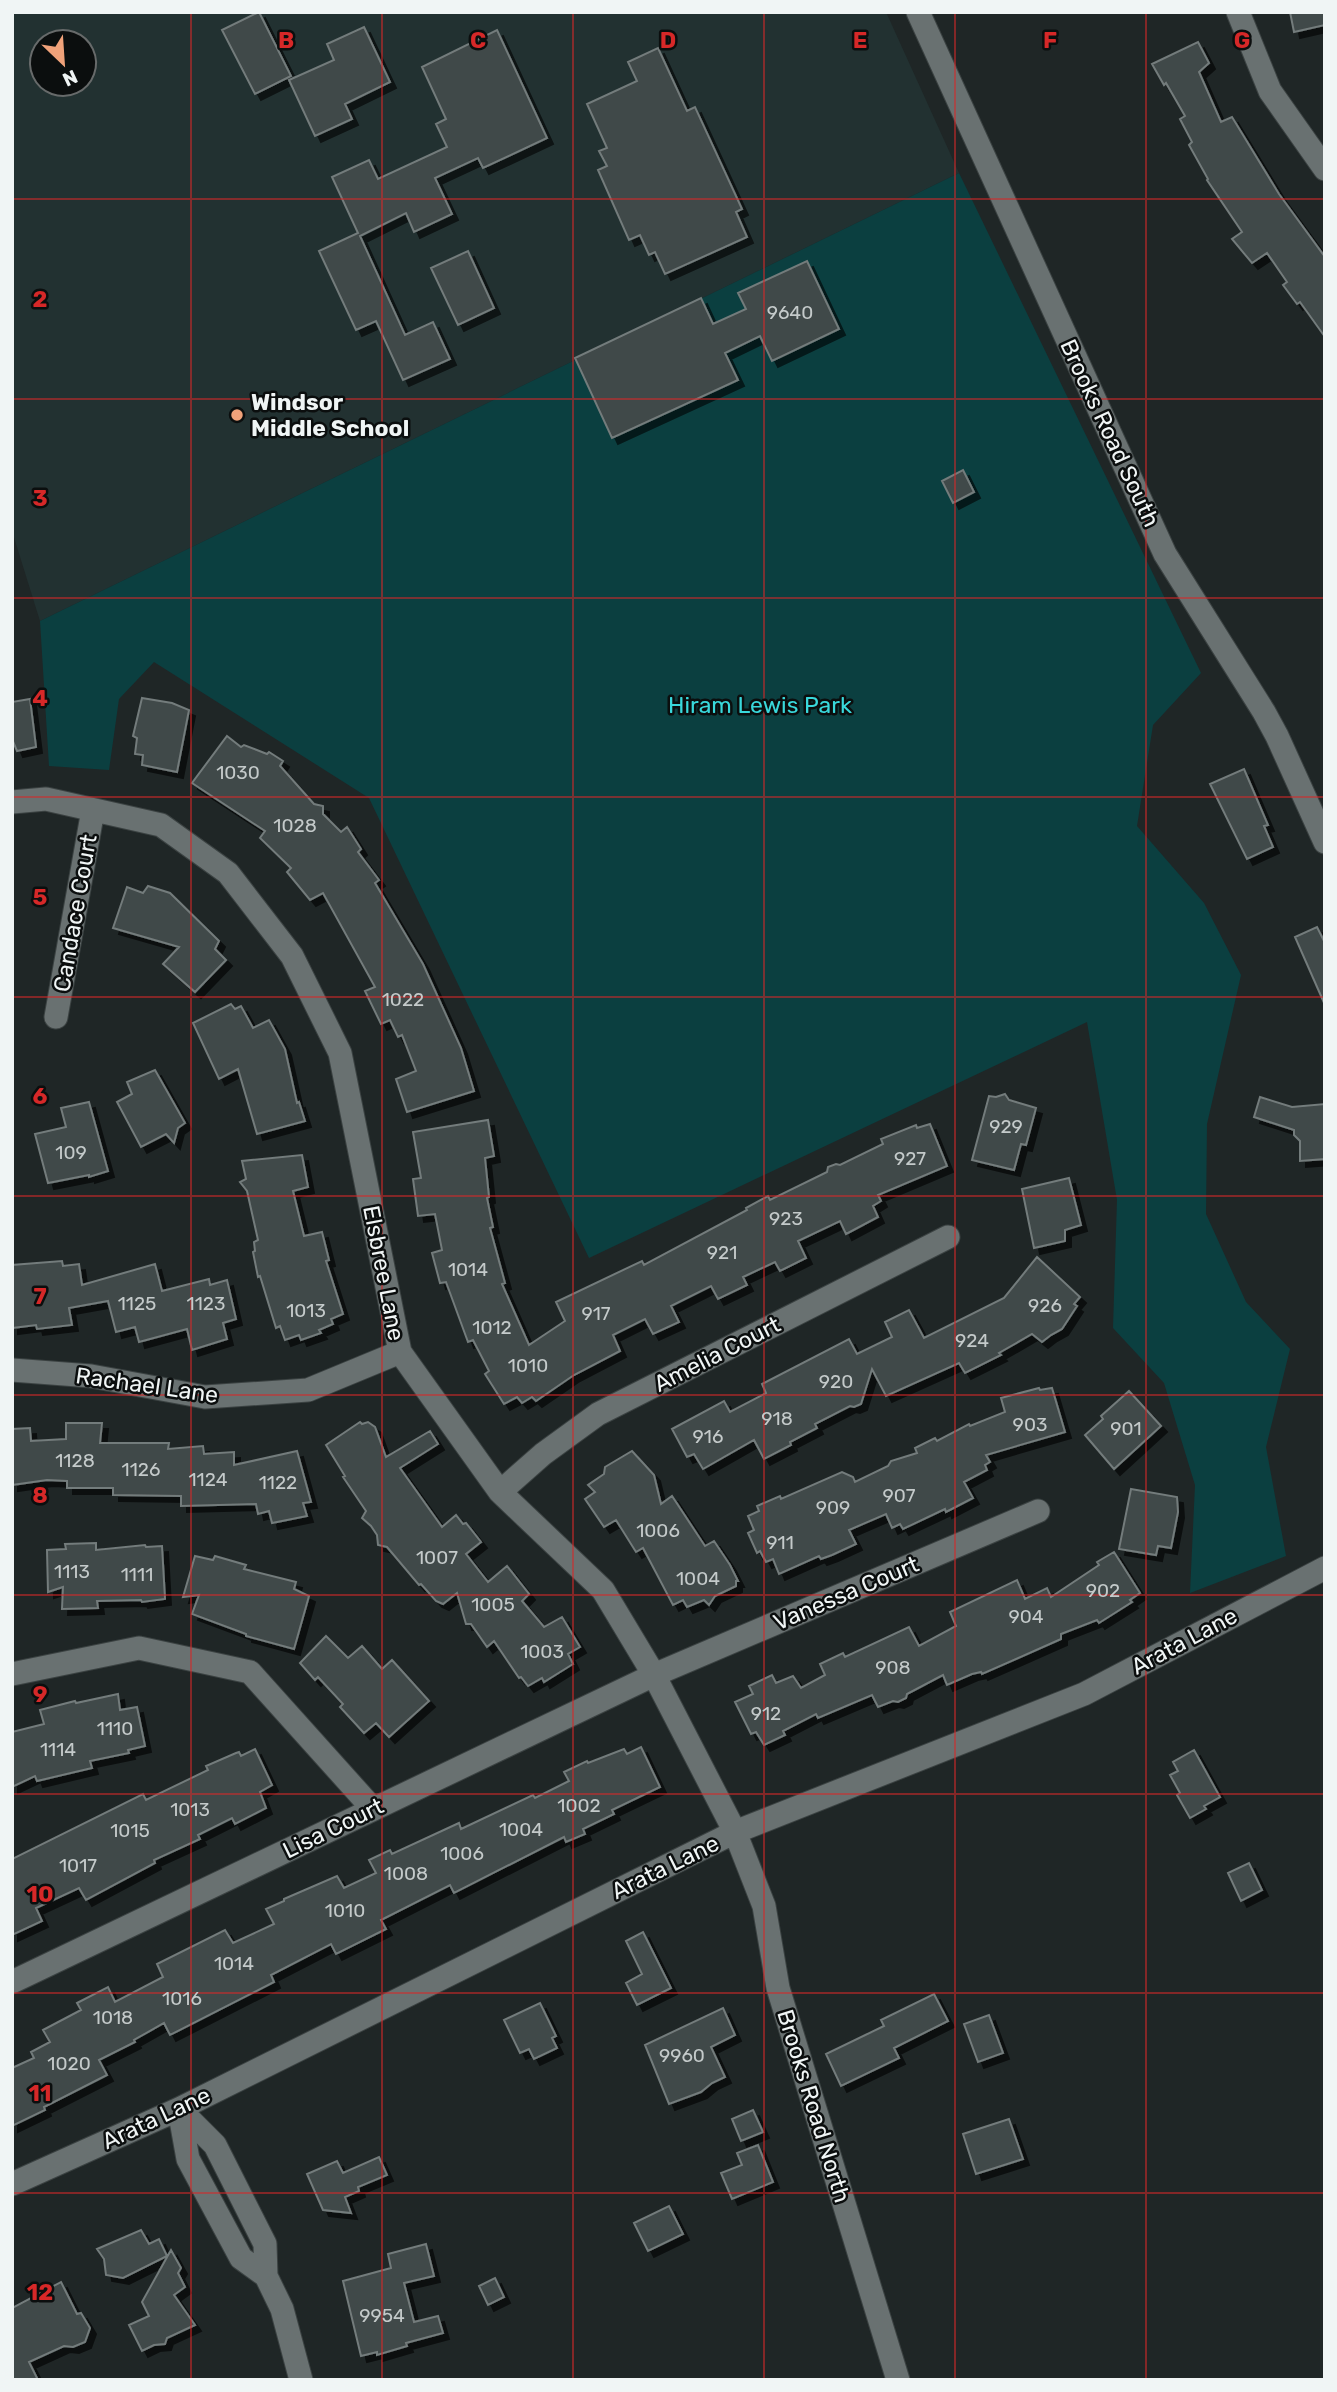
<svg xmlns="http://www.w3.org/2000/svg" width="1337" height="2392" font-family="Rubik,sans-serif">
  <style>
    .built { fill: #223131; fill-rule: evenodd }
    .green { fill: #0b3f40 }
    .building { fill: #404848; stroke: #737b7b; stroke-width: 2; filter: url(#shadow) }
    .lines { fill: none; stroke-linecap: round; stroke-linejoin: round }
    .minor-casing { stroke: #3b4242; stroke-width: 25 }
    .minor { stroke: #697171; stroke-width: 23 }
    .grid { fill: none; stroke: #d62828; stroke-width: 2; stroke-opacity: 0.55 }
    .poi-dot { fill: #f0a27a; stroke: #0b0e0e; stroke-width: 2.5 }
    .labels { text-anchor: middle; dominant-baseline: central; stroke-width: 5; stroke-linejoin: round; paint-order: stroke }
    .number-label { font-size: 19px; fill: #c4caca }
    .poi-label { font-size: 23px; font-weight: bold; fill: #f0f5f5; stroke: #0b0e0e; text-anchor: start }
    .street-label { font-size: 23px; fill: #f0f5f5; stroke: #0b0e0e }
    .park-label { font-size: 23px; fill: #39d8db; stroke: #0b0e0e }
    .grid-label { font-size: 23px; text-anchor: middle; font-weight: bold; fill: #d62828; stroke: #0b0e0e; stroke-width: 5; stroke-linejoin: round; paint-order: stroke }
  </style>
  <defs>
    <filter id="shadow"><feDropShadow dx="6" dy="6" stdDeviation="0" flood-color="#0009"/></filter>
  </defs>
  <rect width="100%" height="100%" fill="#1f2626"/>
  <path class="built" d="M 12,12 L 886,12 L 959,173 L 40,621 L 12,531 ZM 42,42 L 84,42 L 84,84 L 42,84 Z"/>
  <path class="green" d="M 959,173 L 1201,673 L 1153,725 L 1137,826 L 1204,903 L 1241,975 L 1207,1124 L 1206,1214 L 1246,1302 L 1290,1349 L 1266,1447 L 1286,1556 L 1190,1593 L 1195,1485 L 1164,1383 L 1113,1328 L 1117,1200 L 1087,1022 L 589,1258 L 369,798 L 154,662 L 119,699 L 109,770 L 49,766 L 40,621 Z"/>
  <path class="building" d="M 259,12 L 291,76 L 255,94 L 222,30 Z
    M 1290,12 L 1325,12 L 1325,25 L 1294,32 Z
    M 364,27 L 390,82 L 345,104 L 352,119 L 315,136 L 289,80 L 334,60 L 327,44 Z
    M 497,30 L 547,138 L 483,168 L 478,158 L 435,178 L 452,214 L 414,232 L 406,213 L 360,236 L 405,335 L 433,322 L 450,359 L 403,380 L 376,321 L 356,330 L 319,251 L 358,233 L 332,177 L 369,160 L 378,179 L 447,147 L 436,124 L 446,119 L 422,67 Z
    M 1198,42 L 1209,63 L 1199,72 L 1221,122 L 1232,117 L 1279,194 L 1325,257 L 1325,337 L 1300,302 L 1297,304 L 1283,285 L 1287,282 L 1267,253 L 1252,263 L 1232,239 L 1242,232 L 1207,180 L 1208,179 L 1189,145 L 1192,142 L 1180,119 L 1185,116 L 1166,83 L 1164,85 L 1152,64 Z
    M 658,48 L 687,111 L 695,107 L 742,209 L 736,212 L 747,237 L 665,274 L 655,252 L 649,255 L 640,235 L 629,240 L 598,170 L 607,166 L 599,151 L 607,148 L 587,104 L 637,81 L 628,62 Z
    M 468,251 L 494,308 L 458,325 L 431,268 Z
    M 807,261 L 839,329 L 772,361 L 760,336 L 725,353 L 738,380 L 612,438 L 575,358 L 701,298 L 713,324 L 746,309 L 738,293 Z
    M 963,470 L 974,492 L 953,503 L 942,481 Z
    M 142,698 L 172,703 L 189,710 L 177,772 L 142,765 L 143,755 L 135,754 L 137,738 L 133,736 Z
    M 30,699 L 36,747 L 17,751 L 12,739 L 12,702 Z
    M 227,736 L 241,747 L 244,745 L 267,754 L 269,752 L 283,761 L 280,766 L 314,804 L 323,806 L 323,814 L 341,832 L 347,827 L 361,849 L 358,852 L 379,880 L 375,883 L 423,964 L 461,1048 L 474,1091 L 407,1112 L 396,1079 L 416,1071 L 402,1035 L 398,1037 L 390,1020 L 381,1024 L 365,991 L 375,987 L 323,893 L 310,900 L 287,872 L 291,868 L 260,838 L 265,831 L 192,783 Z
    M 1244,769 L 1268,825 L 1264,826 L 1273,847 L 1247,859 L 1210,784 Z
    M 148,886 L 170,893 L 219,941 L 215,949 L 226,960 L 195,992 L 163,964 L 179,947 L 113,928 L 127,887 L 143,893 Z
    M 1317,927 L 1325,943 L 1325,1005 L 1295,937 Z
    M 231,1004 L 235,1009 L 241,1006 L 253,1028 L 269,1020 L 285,1049 L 297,1103 L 299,1102 L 305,1121 L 257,1134 L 238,1069 L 219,1079 L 193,1023 Z
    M 155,1070 L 185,1123 L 178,1128 L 174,1143 L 166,1134 L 141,1147 L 117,1102 L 132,1094 L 127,1082 Z
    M 1005,1094 L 1009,1100 L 1036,1108 L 1026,1145 L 1021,1144 L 1014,1170 L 972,1160 L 989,1096 L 996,1097 Z
    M 1260,1097 L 1292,1107 L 1325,1104 L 1325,1159 L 1300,1161 L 1300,1141 L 1294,1135 L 1294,1130 L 1254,1117 Z
    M 89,1102 L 108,1171 L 89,1177 L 89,1175 L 48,1183 L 35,1134 L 66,1127 L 61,1108 Z
    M 488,1120 L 494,1156 L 485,1158 L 489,1197 L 487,1198 L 493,1227 L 490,1228 L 505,1283 L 502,1284 L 529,1345 L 565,1321 L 556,1302 L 642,1261 L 644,1265 L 747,1210 L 746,1208 L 768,1196 L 770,1200 L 827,1172 L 828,1167 L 836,1164 L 840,1165 L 883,1144 L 881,1139 L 916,1125 L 917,1128 L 930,1124 L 947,1166 L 878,1195 L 881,1201 L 873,1206 L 878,1217 L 846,1234 L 840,1221 L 798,1241 L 806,1258 L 780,1271 L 775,1262 L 743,1277 L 747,1285 L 718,1299 L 711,1286 L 671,1306 L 679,1322 L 653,1334 L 645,1319 L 613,1335 L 620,1351 L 574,1375 L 536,1401 L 532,1397 L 522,1403 L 517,1397 L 504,1404 L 485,1374 L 489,1371 L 473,1340 L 468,1342 L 446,1282 L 440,1283 L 432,1253 L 442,1250 L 435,1214 L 418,1216 L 413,1179 L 421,1178 L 413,1132 Z
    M 302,1155 L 308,1187 L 293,1191 L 304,1236 L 322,1232 L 329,1260 L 326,1261 L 343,1314 L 331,1319 L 333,1324 L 319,1330 L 321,1333 L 301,1340 L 299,1335 L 285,1340 L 280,1326 L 276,1328 L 260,1276 L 258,1277 L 253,1252 L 255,1251 L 254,1242 L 258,1240 L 247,1191 L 240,1182 L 246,1179 L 242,1161 Z
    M 1069,1178 L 1081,1225 L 1065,1230 L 1065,1241 L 1034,1248 L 1022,1189 Z
    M 1037,1257 L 1080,1297 L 1074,1304 L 1077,1306 L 1062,1329 L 1051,1335 L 1042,1342 L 1032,1334 L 999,1353 L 1001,1355 L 965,1373 L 959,1363 L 886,1396 L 872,1369 L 861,1404 L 854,1407 L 850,1406 L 815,1424 L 817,1428 L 790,1442 L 791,1445 L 764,1459 L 754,1440 L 703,1469 L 694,1454 L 687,1457 L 672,1429 L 724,1401 L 730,1412 L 766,1393 L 762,1384 L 849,1339 L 857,1354 L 892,1337 L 885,1322 L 909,1310 L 924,1338 L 1004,1298 Z
    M 62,1261 L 63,1266 L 79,1264 L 82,1285 L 155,1264 L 162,1291 L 209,1279 L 210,1285 L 227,1280 L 236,1319 L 223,1323 L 227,1339 L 192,1350 L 187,1329 L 139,1342 L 135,1327 L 116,1332 L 108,1301 L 69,1308 L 72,1325 L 37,1329 L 36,1325 L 12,1328 L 12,1265 Z
    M 1039,1388 L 1040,1390 L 1052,1388 L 1065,1432 L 986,1455 L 990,1462 L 985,1465 L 987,1470 L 964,1482 L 973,1498 L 946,1512 L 945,1509 L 903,1529 L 900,1524 L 892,1528 L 886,1514 L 849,1530 L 856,1544 L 832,1555 L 821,1559 L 819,1556 L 779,1574 L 773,1559 L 766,1562 L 760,1551 L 757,1553 L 748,1533 L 754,1530 L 748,1516 L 759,1511 L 757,1506 L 780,1496 L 781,1499 L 842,1472 L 853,1477 L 855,1482 L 888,1466 L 891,1461 L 917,1453 L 915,1448 L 935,1438 L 937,1441 L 969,1424 L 970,1426 L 1005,1412 L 1001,1398 Z
    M 1129,1391 L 1161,1426 L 1114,1469 L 1085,1435 L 1103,1419 L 1101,1416 Z
    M 360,1422 L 362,1424 L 368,1422 L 375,1427 L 386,1457 L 430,1431 L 438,1444 L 400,1468 L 442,1527 L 456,1515 L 463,1524 L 466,1523 L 481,1542 L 466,1554 L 488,1582 L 507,1566 L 529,1594 L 522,1601 L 544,1627 L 562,1617 L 580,1647 L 568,1654 L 573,1664 L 544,1682 L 542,1678 L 528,1686 L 521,1677 L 519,1678 L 494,1641 L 487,1647 L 471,1624 L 466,1624 L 457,1593 L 443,1604 L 436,1601 L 421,1584 L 419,1585 L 387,1547 L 378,1545 L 377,1535 L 371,1526 L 362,1518 L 366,1511 L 343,1477 L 345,1476 L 326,1445 Z
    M 66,1423 L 102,1423 L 100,1443 L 169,1443 L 168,1449 L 203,1446 L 204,1454 L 234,1452 L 234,1465 L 297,1451 L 311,1502 L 303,1503 L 307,1516 L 272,1523 L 269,1511 L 258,1514 L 256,1504 L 181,1506 L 181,1496 L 113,1495 L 113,1488 L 67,1488 L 67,1481 L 47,1480 L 12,1485 L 12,1429 L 30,1428 L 31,1441 L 66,1439 Z
    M 632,1451 L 654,1475 L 661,1504 L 672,1496 L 705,1546 L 714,1541 L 730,1565 L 738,1581 L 736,1581 L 736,1586 L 715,1596 L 709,1605 L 704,1600 L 687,1607 L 683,1600 L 673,1605 L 643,1548 L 636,1552 L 616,1520 L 604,1527 L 585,1499 L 595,1492 L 588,1485 L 604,1474 L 605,1467 Z
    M 1131,1489 L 1177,1497 L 1178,1512 L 1171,1548 L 1158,1546 L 1156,1555 L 1119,1549 Z
    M 96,1543 L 96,1550 L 145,1545 L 146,1547 L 162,1546 L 165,1599 L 142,1602 L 141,1600 L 97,1601 L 98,1608 L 62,1609 L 63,1587 L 48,1592 L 47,1550 L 66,1549 L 65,1544 Z
    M 1114,1552 L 1140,1593 L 1130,1600 L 1132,1602 L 1099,1623 L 1097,1620 L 1061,1634 L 1061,1639 L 982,1674 L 981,1672 L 972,1674 L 947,1685 L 943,1675 L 907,1694 L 906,1698 L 898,1702 L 893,1701 L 878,1707 L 872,1695 L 818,1718 L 816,1714 L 783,1731 L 785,1735 L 764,1745 L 756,1732 L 751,1734 L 735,1702 L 753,1694 L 749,1686 L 772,1675 L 776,1683 L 793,1676 L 801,1688 L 825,1675 L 820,1664 L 843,1653 L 845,1657 L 909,1627 L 919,1646 L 956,1626 L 950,1612 L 1017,1580 L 1025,1599 L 1047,1588 L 1051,1597 L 1099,1565 L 1097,1562 Z
    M 195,1556 L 213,1560 L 215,1556 L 246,1565 L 244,1569 L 296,1582 L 294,1589 L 309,1596 L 294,1649 L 246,1636 L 246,1634 L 192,1614 L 199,1595 L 183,1597 Z
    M 326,1636 L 348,1658 L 362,1646 L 382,1669 L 392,1660 L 429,1701 L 389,1737 L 376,1723 L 364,1733 L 340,1707 L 343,1704 L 318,1677 L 315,1680 L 300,1663 Z
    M 118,1694 L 120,1710 L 137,1707 L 145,1746 L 128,1750 L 129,1753 L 90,1761 L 92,1768 L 37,1781 L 35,1776 L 12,1787 L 12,1732 L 44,1724 L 40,1710 L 75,1701 L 76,1703 Z
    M 641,1747 L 660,1787 L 612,1810 L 614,1814 L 583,1829 L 585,1834 L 566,1842 L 564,1837 L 454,1893 L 450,1885 L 381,1920 L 386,1929 L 336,1954 L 331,1944 L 271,1975 L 274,1982 L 170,2035 L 164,2023 L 134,2040 L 135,2042 L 99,2060 L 107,2075 L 44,2107 L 45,2110 L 12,2126 L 12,2068 L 34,2058 L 31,2052 L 50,2042 L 43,2030 L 81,2010 L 77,2003 L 108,1987 L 115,2002 L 163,1977 L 157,1964 L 225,1930 L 233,1943 L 274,1924 L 266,1909 L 284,1901 L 284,1899 L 337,1876 L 344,1888 L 376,1873 L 369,1860 L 390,1850 L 392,1854 L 459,1823 L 461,1829 L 533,1795 L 535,1798 L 569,1781 L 564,1772 L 587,1761 L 588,1763 L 624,1749 L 627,1754 Z
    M 255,1749 L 272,1785 L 260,1792 L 266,1808 L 235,1824 L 232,1818 L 198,1835 L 200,1839 L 154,1860 L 155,1863 L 86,1900 L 79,1888 L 36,1908 L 42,1921 L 12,1935 L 12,1859 L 143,1794 L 146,1800 L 208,1770 L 206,1766 L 236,1753 L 239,1752 L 241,1756 Z
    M 1194,1750 L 1220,1797 L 1204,1806 L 1206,1809 L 1190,1818 L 1177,1795 L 1180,1793 L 1170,1775 L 1178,1771 L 1173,1762 Z
    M 1249,1863 L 1262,1890 L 1241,1901 L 1228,1873 Z
    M 643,1932 L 671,1988 L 637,2005 L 626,1983 L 642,1974 L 626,1941 Z
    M 934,1994 L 948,2021 L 894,2048 L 899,2058 L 841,2086 L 826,2054 L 884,2026 L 881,2020 Z
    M 540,2003 L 556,2036 L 552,2038 L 557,2048 L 534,2059 L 529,2049 L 520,2053 L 504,2020 Z
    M 723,2008 L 735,2035 L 711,2047 L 725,2077 L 712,2083 L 701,2092 L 669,2104 L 645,2045 Z
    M 989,2015 L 1003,2053 L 978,2062 L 964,2024 Z
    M 753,2110 L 763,2132 L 741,2141 L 732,2119 Z
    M 1009,2119 L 1023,2159 L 976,2174 L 963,2134 Z
    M 758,2145 L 773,2182 L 732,2199 L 721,2173 L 742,2165 L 737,2153 Z
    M 379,2157 L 387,2175 L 358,2187 L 359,2191 L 345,2197 L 351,2213 L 323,2210 L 307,2174 L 337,2161 L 343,2173 Z
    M 669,2206 L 683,2234 L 648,2251 L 634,2223 Z
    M 141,2230 L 149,2244 L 159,2239 L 167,2256 L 123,2278 L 106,2275 L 104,2259 L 97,2249 Z
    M 426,2244 L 434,2276 L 404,2283 L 414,2322 L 438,2316 L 443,2333 L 406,2343 L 407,2346 L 377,2355 L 377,2352 L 361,2356 L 343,2281 L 391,2268 L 388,2254 Z
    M 171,2250 L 181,2268 L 178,2273 L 185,2287 L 174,2295 L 195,2325 L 167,2338 L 165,2344 L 154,2345 L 142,2351 L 129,2325 L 149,2316 L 142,2302 Z
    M 495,2278 L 504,2297 L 488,2305 L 479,2286 Z
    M 61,2282 L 77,2314 L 81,2313 L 90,2328 L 85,2342 L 73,2347 L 64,2346 L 29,2362 L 38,2380 L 12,2380 L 12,2308 Z"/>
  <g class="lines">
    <g class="minor-casing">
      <path id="minor" d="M 918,12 L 1165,554 L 1264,712 L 1277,736 L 1325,842
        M 1238,12 L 1270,91 L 1325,169
        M 12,802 L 46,799 L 161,825 L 228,873 L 292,956 L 340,1053 L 400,1352 L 500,1492 L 603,1590 L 654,1675 L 735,1832 L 764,1906 L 778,1988 L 898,2380
        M 56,1017 L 93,810
        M 12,1370 L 91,1376 L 205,1397 L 308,1390 L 400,1352
        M 500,1492 L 543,1454 L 598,1414 L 948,1237
        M 12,1674 L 139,1648 L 250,1672 L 373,1809
        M 12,1982 L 654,1675 L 1038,1511
        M 179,2109 L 215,2145 L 265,2244 L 266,2276 L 282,2309 L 301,2380
        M 179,2109 L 188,2159 L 241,2258 L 266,2276
        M 12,2184 L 179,2109 L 735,1832 L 1084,1694 L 1325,1568"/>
    </g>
    <use href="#minor" class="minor"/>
  </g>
  <path class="grid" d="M 191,12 L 191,2380M 382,12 L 382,2380M 573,12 L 573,2380M 764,12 L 764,2380M 955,12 L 955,2380M 1146,12 L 1146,2380M 12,199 L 1325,199M 12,399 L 1325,399M 12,598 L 1325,598M 12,797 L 1325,797M 12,997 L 1325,997M 12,1196 L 1325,1196M 12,1395 L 1325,1395M 12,1595 L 1325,1595M 12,1794 L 1325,1794M 12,1993 L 1325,1993M 12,2193 L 1325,2193"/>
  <circle class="poi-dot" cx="237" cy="415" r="7"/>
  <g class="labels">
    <g class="number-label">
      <text x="790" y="312">9640</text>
      <text x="238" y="772">1030</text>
      <text x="295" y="825">1028</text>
      <text x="403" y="999">1022</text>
      <text x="1006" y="1126">929</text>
      <text x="71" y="1152">109</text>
      <text x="910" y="1158">927</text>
      <text x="786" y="1218">923</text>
      <text x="722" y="1252">921</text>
      <text x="468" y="1269">1014</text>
      <text x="137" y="1303">1125</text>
      <text x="206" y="1303">1123</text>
      <text x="1045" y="1305">926</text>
      <text x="306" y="1310">1013</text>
      <text x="596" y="1313">917</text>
      <text x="492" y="1327">1012</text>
      <text x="972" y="1340">924</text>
      <text x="528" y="1365">1010</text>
      <text x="836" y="1381">920</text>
      <text x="777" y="1418">918</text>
      <text x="1030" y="1424">903</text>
      <text x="1126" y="1428">901</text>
      <text x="708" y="1436">916</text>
      <text x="75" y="1460">1128</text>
      <text x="141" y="1469">1126</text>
      <text x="208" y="1479">1124</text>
      <text x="278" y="1482">1122</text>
      <text x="899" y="1495">907</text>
      <text x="833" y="1507">909</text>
      <text x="658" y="1530">1006</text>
      <text x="780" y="1542">911</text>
      <text x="437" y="1557">1007</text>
      <text x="72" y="1571">1113</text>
      <text x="137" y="1574">1111</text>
      <text x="698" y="1578">1004</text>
      <text x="1103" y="1590">902</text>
      <text x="493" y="1604">1005</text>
      <text x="1026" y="1616">904</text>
      <text x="542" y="1651">1003</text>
      <text x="893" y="1667">908</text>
      <text x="766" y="1713">912</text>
      <text x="115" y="1728">1110</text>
      <text x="58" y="1749">1114</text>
      <text x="579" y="1805">1002</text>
      <text x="190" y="1809">1013</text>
      <text x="521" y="1829">1004</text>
      <text x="130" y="1830">1015</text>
      <text x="462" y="1853">1006</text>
      <text x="78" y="1865">1017</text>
      <text x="406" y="1873">1008</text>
      <text x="345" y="1910">1010</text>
      <text x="234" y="1963">1014</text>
      <text x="182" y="1998">1016</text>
      <text x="113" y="2017">1018</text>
      <text x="682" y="2055">9960</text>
      <text x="69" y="2063">1020</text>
      <text x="382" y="2315">9954</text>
    </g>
    <g class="poi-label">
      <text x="251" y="402">Windsor<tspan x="251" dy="26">Middle School</tspan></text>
    </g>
    <g class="street-label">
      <text transform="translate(1110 433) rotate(65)">Brooks Road South</text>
      <text transform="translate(75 913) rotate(-80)">Candace Court</text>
      <text transform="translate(384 1273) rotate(79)">Elsbree Lane</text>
      <text transform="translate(717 1354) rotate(-27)">Amelia Court</text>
      <text transform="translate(147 1385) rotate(8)">Rachael Lane</text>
      <text transform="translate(846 1593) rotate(-23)">Vanessa Court</text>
      <text transform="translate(1184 1641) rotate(-28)">Arata Lane</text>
      <text transform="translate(333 1828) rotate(-26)">Lisa Court</text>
      <text transform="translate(665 1867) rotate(-26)">Arata Lane</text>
      <text transform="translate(814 2106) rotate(73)">Brooks Road North</text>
      <text transform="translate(156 2118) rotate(-25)">Arata Lane</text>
    </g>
    <g class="park-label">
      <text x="760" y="705">Hiram Lewis Park</text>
    </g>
  </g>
  <g class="grid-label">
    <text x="286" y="48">B</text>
    <text x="478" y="48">C</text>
    <text x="668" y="48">D</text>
    <text x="860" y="48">E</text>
    <text x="1050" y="48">F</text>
    <text x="1242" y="48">G</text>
    <text x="40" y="307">2</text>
    <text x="40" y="506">3</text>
    <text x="40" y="706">4</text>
    <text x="40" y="905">5</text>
    <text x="40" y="1104">6</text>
    <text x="40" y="1304">7</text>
    <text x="40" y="1503">8</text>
    <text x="40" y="1702">9</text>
    <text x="40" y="1902">10</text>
    <text x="40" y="2101">11</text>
    <text x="40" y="2300">12</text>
  </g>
  <rect width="1337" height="2392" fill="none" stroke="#f0f5f5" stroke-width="28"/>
  <g transform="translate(63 63) rotate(155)"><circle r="33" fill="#0b0e0e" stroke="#676a6a" stroke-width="2"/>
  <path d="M0-5L12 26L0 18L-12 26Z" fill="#f0a27a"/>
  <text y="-10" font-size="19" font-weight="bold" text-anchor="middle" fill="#f0f5f5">N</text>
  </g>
</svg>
